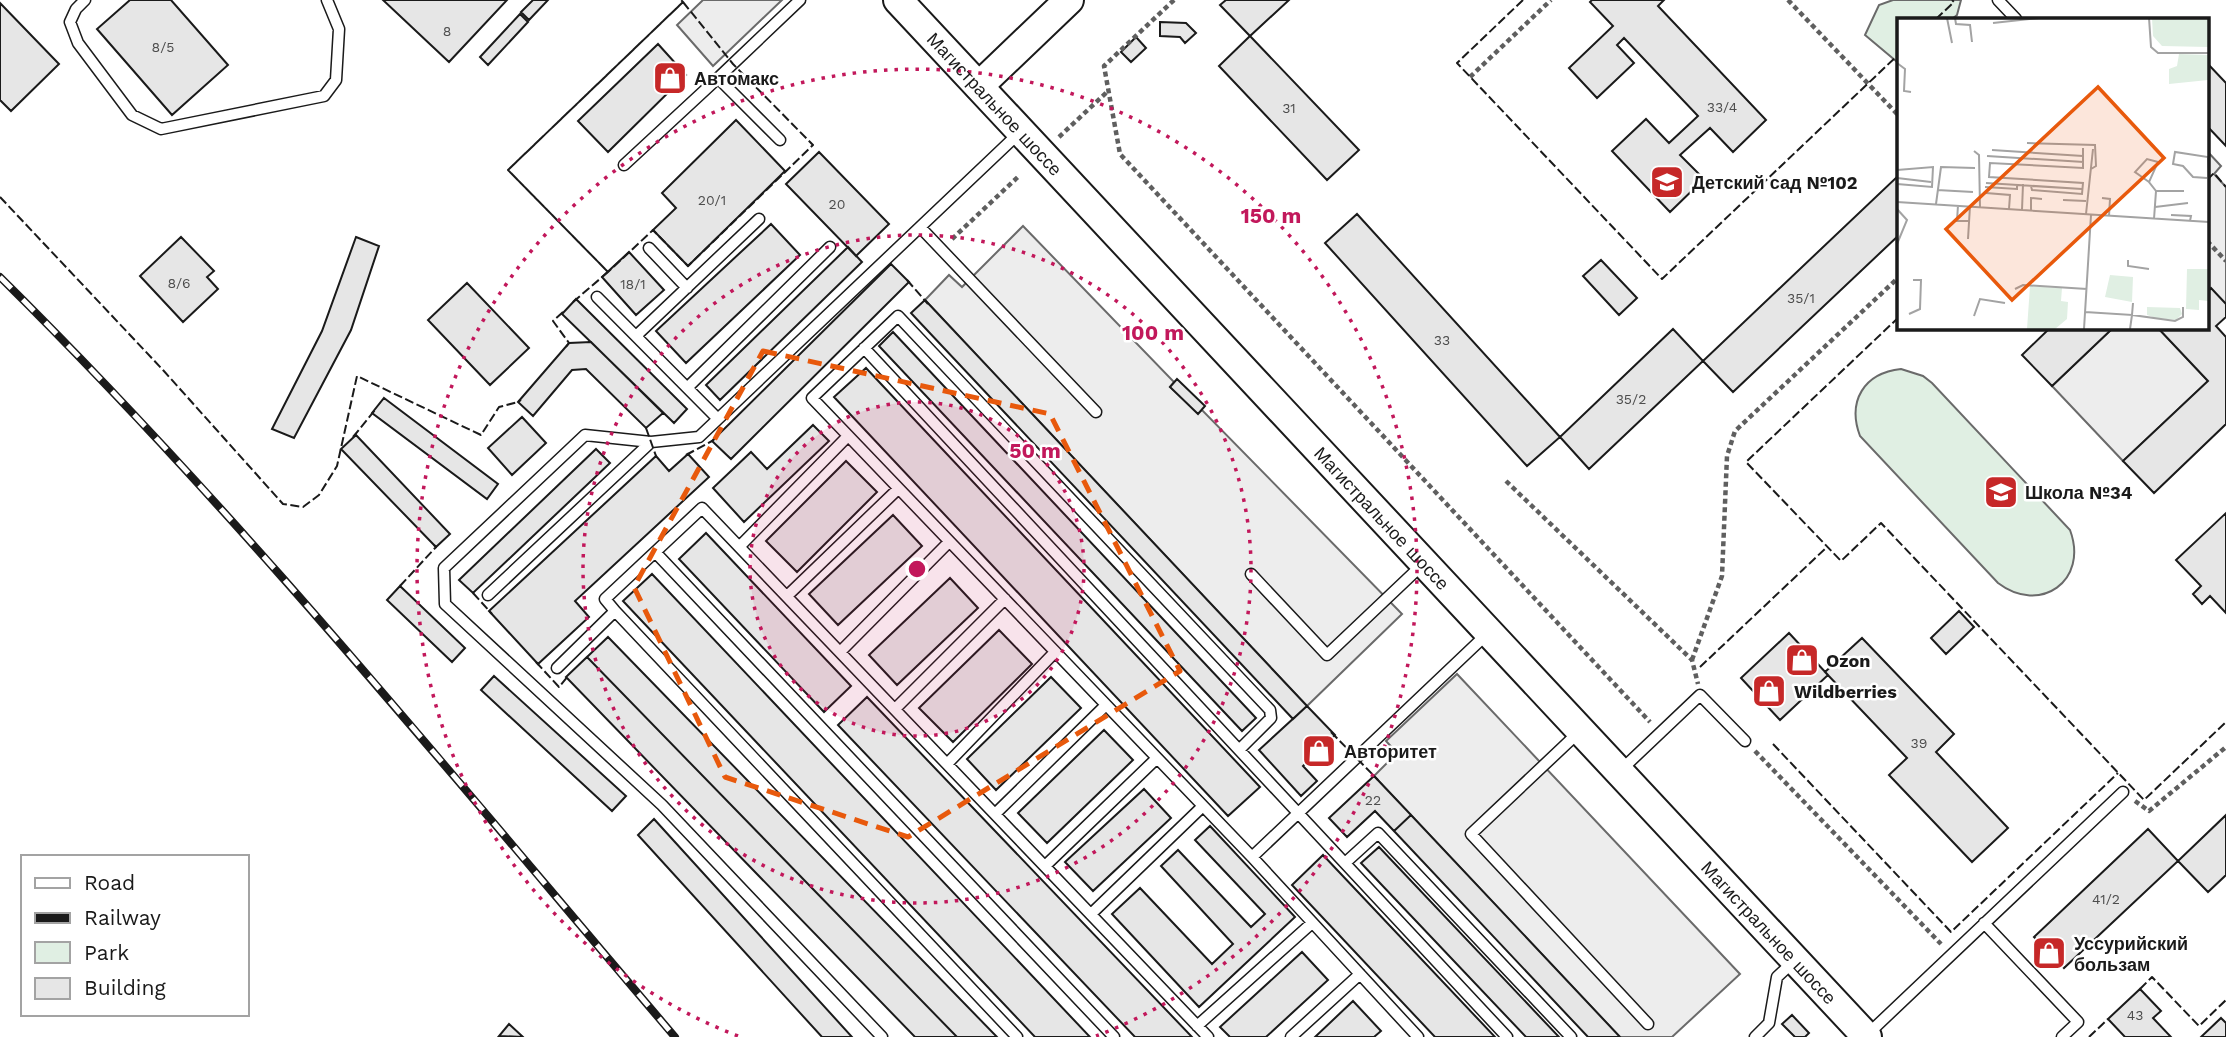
<svg xmlns="http://www.w3.org/2000/svg" width="2226" height="1037" font-family="'Work Sans',sans-serif">
  <style>
    .green { fill: #e0efe3; stroke: #6a6a6a; stroke-width: 2 }
    .parking { fill: #ededed; stroke: #6a6a6a; stroke-width: 2 }
    .building { fill: #e6e6e6; stroke: #1a1a1a; stroke-width: 2 }
    .lines { fill: none; stroke-linecap: round; stroke-linejoin: round }
    .service-casing { stroke: #1a1a1a; stroke-width: 13 }
    .secondary-casing { stroke: #1a1a1a; stroke-width: 32 }
    .path { stroke: #5f5f5f; stroke-width: 4.5; stroke-dasharray: 5 3.5; stroke-linecap: butt }
    .service { stroke: #fff; stroke-width: 10 }
    .secondary { stroke: #fff; stroke-width: 28 }
    .rail-casing { stroke: #1a1a1a; stroke-width: 8 }
    .rail { stroke: #fff; stroke-width: 5; stroke-dasharray: 16; stroke-linecap: butt }
    .fence { stroke: #1a1a1a; stroke-width: 2; stroke-dasharray: 9 3.5; stroke-linecap: butt }
    .marked { fill: none; stroke: #e8590c; stroke-width: 5; stroke-dasharray: 14 9; stroke-linejoin: round }
    .ring { fill: none; stroke: #c2185b; stroke-width: 3.5; stroke-dasharray: 3.5 7 }
    .labels { text-anchor: middle; dominant-baseline: central; stroke-width: 5; stroke-linejoin: round; paint-order: stroke }
    .number-label { font-size: 14px; fill: #4d4d4d }
    .poi-label { font-size: 18px; font-weight: bold; fill: #1a1a1a; stroke: #fff; text-anchor: start }
    .street-label { font-size: 18px; fill: #1a1a1a; stroke: #fff }
    .inset-road { fill: none; stroke: #a3a3a3; stroke-width: 2 }
    .view { fill: #e8590c; fill-opacity: 0.15; stroke: #e8590c; stroke-width: 3.5 }
    .inset-edge { fill: none; stroke: #1a1a1a; stroke-width: 3.5 }
    .centre { fill: #c2185b; stroke: #fff; stroke-width: 3.5 }
    .ring-label { font-size: 21px; text-anchor: middle; font-weight: bold; fill: #c2185b; stroke: #fff; stroke-width: 5; stroke-linejoin: round; paint-order: stroke }
  </style>
  <rect width="100%" height="100%" fill="#fff"/>
  <path class="green" d="M 1893,0 L 1961,0 L 1957,15 L 1952,19 L 1899,19 L 1899,59 L 1896,61 L 1865,35 L 1879,5 Z
    M 1901,369 L 1923,376 L 1932,383 L 2070,530 C 2089,581 2040,615 1998,583 L 1860,436 C 1847,401 1864,373 1901,369 Z"/>
  <path class="parking" d="M 703,0 L 782,0 L 713,66 L 677,25 Z
    M 2207,151 L 2221,166 L 2214,174 L 2226,187 L 2226,304 L 2211,289 L 2207,293 Z
    M 1023,226 L 1174,382 L 1170,387 L 1198,413 L 1202,410 L 1402,614 L 1307,706 L 925,300 L 949,275 L 962,287 Z
    M 2114,327 L 2157,327 L 2208,381 L 2123,461 L 2052,386 Z
    M 1457,674 L 1740,974 L 1672,1037 L 1620,1037 L 1374,776 L 1397,753 L 1386,741 Z"/>
  <path class="building" d="M 130,0 L 171,0 L 228,65 L 172,115 L 97,29 Z
    M 383,0 L 507,0 L 449,62 Z
    M 533,0 L 548,0 L 529,20 L 521,12 Z
    M 1226,0 L 1289,0 L 1250,36 L 1220,5 Z
    M 1592,0 L 1664,0 L 1658,6 L 1766,120 L 1733,152 L 1710,128 L 1680,155 L 1704,179 L 1670,212 L 1612,151 L 1646,119 L 1669,143 L 1698,116 L 1624,38 L 1617,45 L 1634,63 L 1597,98 L 1569,68 L 1613,26 L 1590,2 Z
    M 0,3 L 59,64 L 11,111 L 0,100 Z
    M 520,14 L 528,22 L 488,65 L 480,57 Z
    M 1160,22 L 1186,23 L 1196,33 L 1185,43 L 1180,37 L 1160,36 Z
    M 1250,36 L 1359,150 L 1327,180 L 1219,66 Z
    M 1136,37 L 1146,48 L 1131,62 L 1121,52 Z
    M 658,44 L 686,75 L 608,152 L 578,121 Z
    M 2207,63 L 2226,83 L 2226,146 L 2207,126 Z
    M 736,120 L 785,171 L 688,266 L 653,230 L 676,208 L 662,193 Z
    M 819,152 L 889,224 L 856,256 L 786,184 Z
    M 1899,175 L 1899,235 L 1733,392 L 1703,361 Z
    M 1357,214 L 1560,437 L 1527,466 L 1325,243 Z
    M 771,224 L 800,255 L 686,363 L 656,331 Z
    M 181,237 L 214,271 L 207,277 L 218,289 L 183,322 L 140,276 Z
    M 356,237 L 379,246 L 351,330 L 294,438 L 272,429 L 322,331 Z
    M 848,247 L 862,262 L 720,400 L 706,385 Z
    M 629,252 L 664,290 L 636,315 L 602,277 Z
    M 1601,260 L 1637,298 L 1619,315 L 1583,276 Z
    M 891,264 L 909,282 L 731,459 L 712,441 Z
    M 467,283 L 529,348 L 490,385 L 428,320 Z
    M 2211,288 L 2226,304 L 2226,317 L 2216,326 L 2226,337 L 2226,424 L 2154,493 L 2123,461 L 2208,381 L 2157,327 L 2207,327 L 2207,293 Z
    M 576,299 L 687,409 L 674,423 L 562,314 Z
    M 925,300 L 1307,706 L 1293,719 L 911,313 Z
    M 2051,327 L 2114,327 L 2052,386 L 2022,355 Z
    M 1673,329 L 1703,361 L 1589,469 L 1560,437 Z
    M 893,332 L 1256,718 L 1242,731 L 879,346 Z
    M 591,342 L 663,413 L 646,428 L 586,369 L 572,370 L 533,416 L 518,402 L 569,343 Z
    M 866,368 L 1260,787 L 1228,816 L 834,397 Z
    M 1177,379 L 1205,406 L 1198,414 L 1170,387 Z
    M 384,398 L 498,484 L 487,499 L 372,413 Z
    M 522,417 L 546,443 L 512,475 L 488,448 Z
    M 813,425 L 829,441 L 744,522 L 713,488 L 751,452 L 767,469 Z
    M 356,435 L 450,534 L 436,547 L 341,449 Z
    M 596,449 L 610,463 L 473,593 L 459,580 Z
    M 688,454 L 709,477 L 575,601 L 589,617 L 538,664 L 489,611 L 656,456 L 669,471 Z
    M 846,461 L 877,492 L 797,572 L 766,541 Z
    M 2226,513 L 2226,613 L 2210,596 L 2202,604 L 2193,594 L 2201,586 L 2176,560 Z
    M 893,515 L 922,546 L 838,625 L 809,594 Z
    M 706,533 L 851,686 L 824,712 L 679,559 Z
    M 652,574 L 1090,1037 L 1035,1037 L 623,601 Z
    M 950,578 L 978,608 L 897,685 L 869,655 Z
    M 400,586 L 465,648 L 452,662 L 387,600 Z
    M 1959,611 L 1974,627 L 1946,654 L 1931,638 Z
    M 999,630 L 1032,664 L 953,742 L 919,708 Z
    M 1789,633 L 1828,675 L 1780,720 L 1741,678 Z
    M 608,637 L 997,1037 L 957,1037 L 587,657 Z
    M 1862,638 L 1954,734 L 1936,752 L 2008,828 L 1972,862 L 1889,775 L 1907,758 L 1825,672 Z
    M 587,657 L 957,1037 L 915,1037 L 566,677 Z
    M 494,676 L 626,796 L 612,811 L 481,690 Z
    M 1051,677 L 1081,708 L 996,790 L 967,759 Z
    M 867,697 L 1192,1037 L 1135,1037 L 838,725 Z
    M 1307,706 L 1335,735 L 1303,766 L 1317,781 L 1301,796 L 1259,750 Z
    M 1104,730 L 1133,760 L 1047,843 L 1018,813 Z
    M 1374,776 L 1411,815 L 1394,831 L 1375,811 L 1347,837 L 1329,818 Z
    M 1144,789 L 1171,818 L 1093,891 L 1065,862 Z
    M 1411,815 L 1620,1037 L 1588,1037 L 1394,831 Z
    M 2226,815 L 2226,875 L 2208,892 L 2178,861 Z
    M 654,819 L 852,1037 L 822,1037 L 638,835 Z
    M 1210,826 L 1295,917 L 1199,1007 L 1112,914 L 1140,888 L 1212,964 L 1233,944 L 1161,866 L 1178,850 L 1251,927 L 1265,914 L 1195,840 Z
    M 2148,829 L 2178,861 L 2064,968 L 2034,937 Z
    M 1379,847 L 1559,1037 L 1526,1037 L 1361,863 Z
    M 1323,855 L 1495,1037 L 1435,1037 L 1292,885 Z
    M 1302,952 L 1328,980 L 1266,1037 L 1230,1037 L 1220,1027 Z
    M 2140,989 L 2161,1011 L 2153,1018 L 2171,1037 L 2125,1037 L 2108,1019 Z
    M 1353,1001 L 1381,1031 L 1374,1037 L 1315,1037 Z
    M 1792,1015 L 1809,1033 L 1805,1037 L 1795,1037 L 1782,1024 Z
    M 2221,1018 L 2226,1023 L 2226,1037 L 2201,1037 Z
    M 509,1024 L 523,1037 L 499,1036 Z"/>
  <g class="lines">
    <g class="service-casing">
      <path id="service" d="M 85,0 L 76,9 L 70,22 L 78,43 L 132,115 L 161,129 L 324,96 L 336,80 L 339,29 L 327,0
        M 1998,0 L 2016,19
        M 780,140 L 718,78 L 800,0
        M 624,165 L 718,78
        M 920,227 L 1096,412
        M 649,248 L 687,288
        M 597,297 L 718,419
        M 637,335 L 759,219
        M 864,348 L 1507,1037
        M 688,387 L 830,247
        M 651,442 L 585,435 L 444,568 L 445,604 L 662,805 L 882,1037
        M 740,546 L 848,436
        M 655,552 L 1114,1037
        M 1251,574 L 1327,655 L 1423,564
        M 488,595 L 651,442 L 699,437 L 1018,134
        M 787,596 L 898,489
        M 615,611 L 1017,1037
        M 840,652 L 949,542
        M 557,668 L 615,611 L 605,599 L 702,508 L 1208,1037
        M 895,709 L 1005,599
        M 1580,731 L 1471,834 L 1648,1024
        M 1240,749 L 1271,718 L 1270,710 L 898,316 L 812,398 L 1252,857 L 1418,1037
        M 947,764 L 1055,652
        M 1620,771 L 1700,695 L 1745,741
        M 995,814 L 1106,705
        M 1252,857 L 1488,633
        M 1345,863 L 1378,833 L 1571,1037
        M 1045,866 L 1157,758
        M 1091,914 L 1203,806
        M 1984,923 L 2078,1022 L 2062,1037
        M 1197,1026 L 1312,923
        M 1869,1033 L 2123,792
        M 1291,1037 L 1360,974
        M 1755,1037 L 1769,1023 L 1777,977 L 1794,961"/>
    </g>
    <g class="secondary-casing">
      <g id="secondary">
        <path id="s1" d="M 898,0 L 1867,1037"/>
        <path d="M 979,86 L 1069,0"/>
      </g>
    </g>
    <path class="path" d="M 1174,0 L 1104,66 L 1120,154 L 1650,722
      M 1788,0 L 1899,116
      M 1470,77 L 1551,0
      M 1059,137 L 1108,91
      M 952,239 L 1020,175
      M 2207,241 L 2226,261
      M 1506,481 L 1692,660 L 1698,684
      M 1692,660 L 1722,576 L 1727,456 L 1735,431 L 1899,277
      M 1755,751 L 1941,944
      M 2135,801 L 2149,811 L 2226,747"/>
    <use href="#service" class="service"/>
    <use href="#secondary" class="secondary"/>
    <g class="rail-casing">
      <path id="rail" d="M 0,277 C 241,515 455,779 675,1037"/>
    </g>
    <use href="#rail" class="rail"/>
    <path class="fence" d="M 1523,0 L 1457,63 L 1662,279 L 1899,54
      M 683,2 L 733,64 L 813,145 L 688,266 L 653,230 L 608,272 L 508,170 Z
      M 1936,19 L 1954,2 L 1952,0
      M 2207,180 L 2214,173 L 2226,187
      M 0,197 L 163,370 L 283,504 L 303,507 L 319,495 L 337,466 L 357,376 L 481,435 L 499,407 L 518,402 L 521,400
      M 907,280 L 928,304
      M 573,302 L 608,272 L 508,170 L 683,2 L 681,0
      M 563,312 L 553,321 L 569,343 L 566,347
      M 1899,317 L 1746,462 L 1841,561 L 1881,523 L 2144,800 L 2226,722
      M 646,428 L 656,456
      M 353,437 L 375,410
      M 686,455 L 714,440
      M 400,586 L 436,547 L 434,545
      M 473,593 L 492,614
      M 536,662 L 559,687 L 568,676
      M 1700,667 L 1827,547
      M 1331,732 L 1378,780
      M 1773,744 L 1951,932 L 2118,773
      M 2140,989 L 2152,977 L 2199,1026 L 2226,1000
      M 2089,1037 L 2108,1019"/>
  </g>
  <path class="marked" d="M 763,351 L 1050,414 L 1180,671 L 908,837 L 725,777 L 634,587 Z"/>
  <circle cx="917" cy="569" r="167" fill="#c2185b" fill-opacity=".12"/>
  <g class="ring">
    <circle cx="917" cy="569" r="167"/>
    <circle cx="917" cy="569" r="334"/>
    <path d="M738 1036A500 500 0 1 1 1096 1036"/>
  </g>
  <defs>
    <g id="shop-square" transform="scale(1.75)"><rect x="-9" y="-9" width="18" height="18" rx="4" fill="#c62828" stroke="#fff"/><path d="M-5-2.5h2.3a2.7 3.5 0 0 1 5.4 0H5L5.5 6h-11ZM-1.5-2.5h3a1.5 2.3 0 0 0-3 0Z" fill="#fff"/></g>
    <g id="school-square" transform="scale(1.75)"><rect x="-9" y="-9" width="18" height="18" rx="4" fill="#c62828" stroke="#fff"/><path d="M0-5L7-2L0 1L-7-2ZM-4 1L0 2.5L4 1V4Q0 6-4 4Z" fill="#fff"/></g>
  </defs>
  <g fill-rule="evenodd">
    <use href="#shop-square" x="670" y="78"/>
    <use href="#school-square" x="1667" y="182"/>
    <use href="#school-square" x="2001" y="492"/>
    <use href="#shop-square" x="1802" y="660"/>
    <use href="#shop-square" x="1769" y="691"/>
    <use href="#shop-square" x="1319" y="751"/>
    <use href="#shop-square" x="2049" y="953"/>
  </g>
  <g class="labels">
    <g class="number-label">
      <text x="447" y="31">8</text>
      <text x="163" y="47">8/5</text>
      <text x="1722" y="107">33/4</text>
      <text x="1289" y="108">31</text>
      <text x="712" y="200">20/1</text>
      <text x="837" y="204">20</text>
      <text x="179" y="283">8/6</text>
      <text x="633" y="284">18/1</text>
      <text x="1801" y="298">35/1</text>
      <text x="1442" y="340">33</text>
      <text x="1631" y="399">35/2</text>
      <text x="1919" y="743">39</text>
      <text x="1373" y="800">22</text>
      <text x="2106" y="899">41/2</text>
      <text x="2135" y="1015">43</text>
    </g>
    <g class="poi-label">
      <text x="694" y="78">Автомакс</text>
      <text x="1692" y="182">Детский сад №102</text>
      <text x="2025" y="492">Школа №34</text>
      <text x="1826" y="660">Ozon</text>
      <text x="1794" y="691">Wildberries</text>
      <text x="1344" y="751">Авторитет</text>
      <text x="2074" y="943">Уссурийский<tspan x="2074" dy="21">бользам</tspan></text>
    </g>
    <g class="street-label">
      <text stroke="none"><textPath href="#s1" startOffset="142">Магистральное шоссе</textPath></text>
      <text stroke="none"><textPath href="#s1" startOffset="709">Магистральное шоссе</textPath></text>
      <text stroke="none"><textPath href="#s1" startOffset="1276">Магистральное шоссе</textPath></text>
    </g>
  </g>
  <g transform="translate(1897 18)">
    <rect width="312" height="312" fill="#fff"/>
    <path d="M 311,0 L 311,29 L 265,28 L 256,18 L 255,0 ZM 282,36 L 311,37 L 311,62 L 272,66 L 272,51 L 280,48 ZM 290,251 L 311,251 L 311,283 L 302,282 L 302,292 L 289,291 ZM 213,257 L 236,259 L 235,284 L 208,279 ZM 133,268 L 165,270 L 164,283 L 171,284 L 170,301 L 158,311 L 130,311 ZM 250,289 L 283,290 L 285,296 L 279,302 L 259,300 L 250,297 Z" fill="#e0efe3"/>
    <path class="inset-road" d="M 50,0 L 55,25M 58,0 L 59,6 L 73,7 L 75,24M 252,0 L 254,29 L 261,35 L 312,35M 96,5 L 142,0M 0,45 L 8,51 L 7,73 L 14,74M 130,125 L 198,127 L 199,148 L 194,151M 95,132 L 186,138M 77,133 L 82,137 L 83,189M 90,138 L 187,144M 0,152 L 36,149 L 35,169 L 0,166M 0,160 L 34,164M 310,160 L 296,159 L 286,148 L 276,146 L 278,134 L 311,139 L 312,163M 252,164 L 238,154 L 250,141 L 261,144 L 252,164 L 259,173 L 257,201M 89,165 L 185,171M 134,168 L 135,172 L 185,176 L 186,165 L 92,159 L 93,145 L 186,150 L 186,130M 88,169 L 120,171 L 120,167M 40,172 L 76,174M 259,173 L 287,173M 89,175 L 113,177 L 112,191M 205,180 L 213,181 L 212,198M 166,182 L 189,183M 0,184 L 312,204M 39,186 L 44,149 L 78,150M 61,187 L 60,203 L 72,203M 258,189 L 291,185M 0,191 L 10,202 L 0,226 L 0,247M 125,192 L 126,166M 134,192 L 134,180 L 145,181M 189,196 L 196,131M 274,197 L 294,198 L 293,203M 71,221 L 73,188M 231,242 L 231,248 L 252,251M 118,271 L 126,267 L 190,271M 188,294 L 235,297 L 236,285M 12,296 L 23,291 L 24,262 L 16,262M 77,298 L 83,281 L 108,285M 187,311 L 194,197M 233,311 L 235,297 L 278,303 L 286,299 L 286,289"/>
    <path class="view" d="M 201,69 L 267,140 L 115,282 L 49,211 Z"/>
    <rect width="312" height="312" class="inset-edge"/>
  </g>
  <circle cx="917" cy="569" r="10" class="centre"/>
  <g class="ring-label">
    <text x="1271" y="223">150 m</text>
    <text x="1153" y="340">100 m</text>
    <text x="1035" y="458">50 m</text>
  </g>
  <rect x="21" y="855" width="228" height="161" fill="#ffffff" stroke="#a3a3a3" stroke-width="2"/>
  <rect x="35" y="878" width="35" height="10" fill="#ffffff" stroke="#a3a3a3" stroke-width="2"/>
  <text x="84" y="890" font-size="21" fill="#1a1a1a">Road</text>
  <rect x="35" y="913" width="35" height="10" fill="#1a1a1a" stroke="#a3a3a3" stroke-width="2"/>
  <text x="84" y="925" font-size="21" fill="#1a1a1a">Railway</text>
  <rect x="35" y="942" width="35" height="21" fill="#e0efe3" stroke="#a3a3a3" stroke-width="2"/>
  <text x="84" y="960" font-size="21" fill="#1a1a1a">Park</text>
  <rect x="35" y="978" width="35" height="21" fill="#e6e6e6" stroke="#a3a3a3" stroke-width="2"/>
  <text x="84" y="995" font-size="21" fill="#1a1a1a">Building</text>
</svg>
